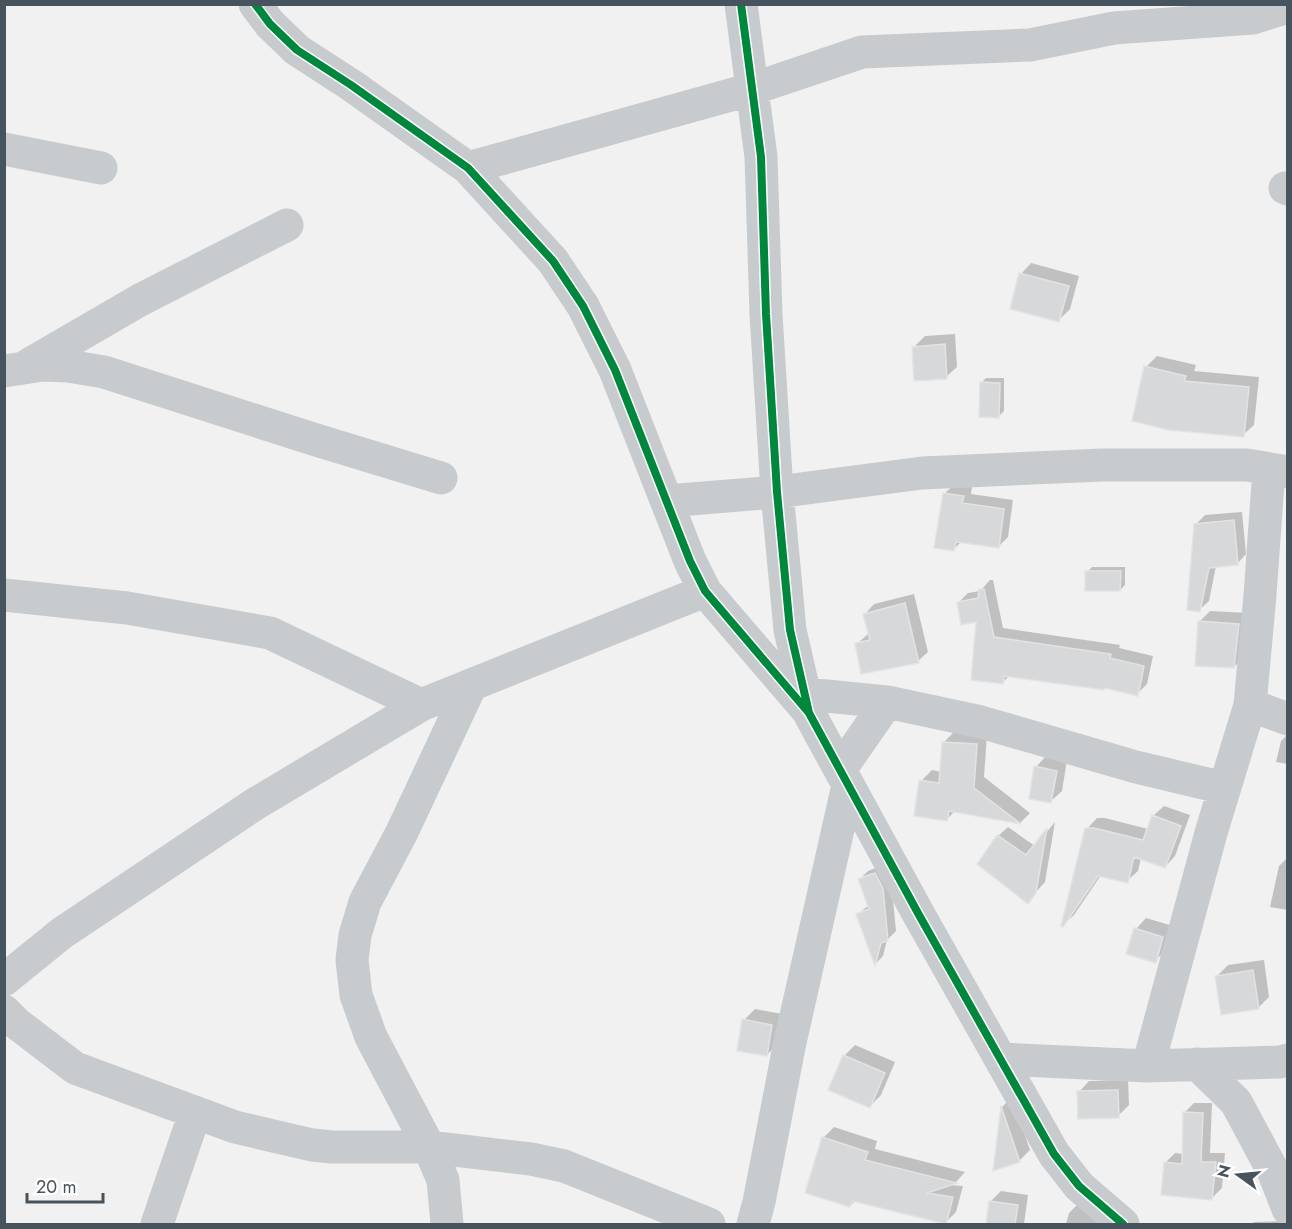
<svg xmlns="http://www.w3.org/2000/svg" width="1292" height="1229" font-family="Jost,sans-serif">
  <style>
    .shadow { fill: #0003 }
    .building { fill: #d7d8d9; stroke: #e2e3e4; stroke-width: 1.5 }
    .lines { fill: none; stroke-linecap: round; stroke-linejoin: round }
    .minor { stroke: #c8cbcd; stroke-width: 33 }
    .cycleway-casing { stroke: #fff; stroke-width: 11 }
    .cycleway { stroke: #00873e; stroke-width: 8 }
  </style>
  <rect width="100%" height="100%" fill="#f1f1f1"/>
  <path class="shadow" d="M 1031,263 L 1079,276 L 1070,309 L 1059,320 L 1021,274 Z
    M 955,334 L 957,367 L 946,377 L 914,347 L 925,336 Z
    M 1157,356 L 1196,365 L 1194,371 L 1259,377 L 1254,425 L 1243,435 L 1146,367 Z
    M 986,378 L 1004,378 L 1004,411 L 999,416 L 981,383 Z
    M 955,484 L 972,487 L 971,494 L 1013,500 L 1008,537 L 998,547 L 962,541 L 954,549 L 945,493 Z
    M 1242,512 L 1246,554 L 1237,564 L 1216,566 L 1209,601 L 1199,610 L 1195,525 L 1205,515 Z
    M 1092,567 L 1125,567 L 1125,585 L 1120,590 L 1087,572 Z
    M 990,580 L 993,580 L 1003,628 L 1120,645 L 1119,648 L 1153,656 L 1147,684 L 1137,694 L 1106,686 L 1010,675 L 1003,682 L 978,620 L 958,603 L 968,593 L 980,591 Z
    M 914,594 L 928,652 L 918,661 L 857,644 L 869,633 L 865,614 L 874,604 Z
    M 1210,611 L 1249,613 L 1245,656 L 1234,667 L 1199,622 Z
    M 954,732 L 987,734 L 984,777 L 1030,813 L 1020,823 L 955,811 L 947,819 L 921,781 L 932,770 L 942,772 L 943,743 Z
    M 1288,734 L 1288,764 L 1276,762 L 1281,741 Z
    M 1046,756 L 1067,760 L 1062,791 L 1051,801 L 1036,767 Z
    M 1164,806 L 1190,815 L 1175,856 L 1165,867 L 1141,858 L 1138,871 L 1127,881 L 1101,875 L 1074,915 L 1063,925 L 1087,829 L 1097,818 L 1105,818 L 1148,829 L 1153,816 Z
    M 1055,822 L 1045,882 L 1027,902 L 998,836 L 1008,827 L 1035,846 Z
    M 1288,857 L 1288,910 L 1270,907 L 1279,866 Z
    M 883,865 L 891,879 L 896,931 L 887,940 L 883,956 L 876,963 L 858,914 L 869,905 L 860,879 L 868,871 Z
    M 1146,918 L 1173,926 L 1166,950 L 1155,961 L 1136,929 Z
    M 1264,960 L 1269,997 L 1258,1008 L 1217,976 L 1228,965 Z
    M 755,1009 L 782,1014 L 777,1044 L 767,1055 L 744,1020 Z
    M 855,1045 L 895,1062 L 881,1095 L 870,1106 L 844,1056 Z
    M 1128,1080 L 1129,1105 L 1118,1116 L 1079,1092 L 1089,1081 Z
    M 1012,1097 L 1030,1150 L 1019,1161 L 994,1169 L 1002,1107 Z
    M 1194,1103 L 1212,1103 L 1210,1153 L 1225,1153 L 1222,1188 L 1212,1198 L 1165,1163 L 1175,1153 L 1184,1154 L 1184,1113 Z
    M 834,1127 L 877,1141 L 875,1149 L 965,1172 L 956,1182 L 949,1185 L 963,1186 L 956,1212 L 945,1223 L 855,1201 L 850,1206 L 823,1138 Z
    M 1001,1191 L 1028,1195 L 1024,1224 L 988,1224 L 990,1202 Z
    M 1080,1202 L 1117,1224 L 1066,1224 L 1069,1213 Z
    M 1288,1221 L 1288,1224 L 1252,1224 L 1254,1222 Z"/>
  <path class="building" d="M 1019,273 L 1069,286 L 1059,322 L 1010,309 Z
    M 945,344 L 947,379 L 914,381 L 912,347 Z
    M 1144,366 L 1186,376 L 1184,381 L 1249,387 L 1244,437 L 1169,430 L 1132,421 Z
    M 980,382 L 1000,383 L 999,418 L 979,417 Z
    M 943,493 L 964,496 L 962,503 L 1004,509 L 999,548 L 956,542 L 954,551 L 934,548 Z
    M 1234,520 L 1238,565 L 1209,568 L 1200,612 L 1187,610 L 1194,524 Z
    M 1085,571 L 1121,571 L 1120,591 L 1085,591 Z
    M 979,589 L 984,589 L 994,637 L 1111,654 L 1110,658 L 1144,666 L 1138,696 L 1105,688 L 1104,690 L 1004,676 L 1003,684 L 971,680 L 976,622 L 961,625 L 957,602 L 978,598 Z
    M 905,603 L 919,663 L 861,674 L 855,643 L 870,640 L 863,614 Z
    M 1198,621 L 1239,624 L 1234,668 L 1195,666 Z
    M 942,742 L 977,744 L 974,788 L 1021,824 L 949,811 L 947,821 L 914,816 L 919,780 L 939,783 Z
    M 1034,766 L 1057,771 L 1051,803 L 1029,799 Z
    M 1152,815 L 1181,826 L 1165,868 L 1134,857 L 1128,883 L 1098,876 L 1063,927 L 1061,926 L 1085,828 L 1094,828 L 1143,840 Z
    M 1047,828 L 1036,893 L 1028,904 L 977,864 L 997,835 L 1026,855 Z
    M 875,873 L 883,888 L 888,941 L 881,943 L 875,966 L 856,914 L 869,909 L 858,879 Z
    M 1134,928 L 1163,937 L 1156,963 L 1126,954 Z
    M 1253,970 L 1259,1009 L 1221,1015 L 1215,976 Z
    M 742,1019 L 772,1025 L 767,1056 L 737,1051 Z
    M 843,1055 L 885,1073 L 870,1108 L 828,1090 Z
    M 1118,1090 L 1119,1118 L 1078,1119 L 1077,1091 Z
    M 1001,1106 L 1020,1162 L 993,1171 Z
    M 1183,1112 L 1203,1113 L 1201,1162 L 1216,1162 L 1212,1200 L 1161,1195 L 1164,1162 L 1182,1164 Z
    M 822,1137 L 868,1152 L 865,1160 L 957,1183 L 927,1193 L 953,1197 L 946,1224 L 852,1201 L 850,1207 L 805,1193 Z
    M 989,1201 L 1018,1205 L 1015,1224 L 986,1224 Z"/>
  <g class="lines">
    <path class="minor" d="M 255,4 L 270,24 L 297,50 L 351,85 L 468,168 L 553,261 L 583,306 L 615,370 L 690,561 L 705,591 L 808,711
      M 741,4 L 761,157 L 766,314 L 777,492 L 790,630 L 809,713 L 919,915 L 1054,1154 L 1079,1186 L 1123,1224
      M 4,149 L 101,168
      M 468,168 L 752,89 L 862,52 L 1030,45 L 1114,28 L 1253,18 L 1288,7
      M 1285,188 L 1288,189
      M 28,365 L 140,300 L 287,225
      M 4,371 L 43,365 L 68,366 L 104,372 L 313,439 L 441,478
      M 667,501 L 777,492 L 922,473 L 1102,465 L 1247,465 L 1288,472
      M 4,595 L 127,608 L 270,633 L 421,705
      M 806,694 L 887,702 L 981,722 L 1136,767 L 1224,788
      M 1250,705 L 1288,719
      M 840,770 L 887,702
      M 4,980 L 62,933 L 255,804 L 421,705 L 705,591
      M 4,1011 L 16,1023 L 75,1068 L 235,1127 L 312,1145 L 332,1147 L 429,1147 L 531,1159 L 564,1166 L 709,1224
      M 1001,1059 L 1148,1066 L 1280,1062 L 1288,1060
      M 1197,1064 L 1236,1102 L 1274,1173 L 1288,1209
      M 1148,1066 L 1211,833 L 1250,705 L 1260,595 L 1269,469
      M 157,1224 L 195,1113
      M 447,1224 L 443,1180 L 429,1147 L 371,1037 L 356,995 L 352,960 L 355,935 L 365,902 L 402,832 L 471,685
      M 753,1224 L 759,1202 L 789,1047 L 848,785"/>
    <g class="cycleway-casing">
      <path id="cycleway" d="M 255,4 L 270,24 L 297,50 L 351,85 L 468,168 L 553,261 L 583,306 L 615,370 L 690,561 L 705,591 L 809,713
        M 741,4 L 761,157 L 766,314 L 777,492 L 790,630 L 809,713 L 919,915 L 1054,1154 L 1079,1186 L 1123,1224"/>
    </g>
    <use href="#cycleway" class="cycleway"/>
  </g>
  <rect width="1292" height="1229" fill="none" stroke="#48545d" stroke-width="12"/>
  <g transform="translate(1238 1175) rotate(285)" stroke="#ffffff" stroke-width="4.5" paint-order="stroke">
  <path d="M0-4.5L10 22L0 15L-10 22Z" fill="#48545d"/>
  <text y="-9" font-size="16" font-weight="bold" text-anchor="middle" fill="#48545d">N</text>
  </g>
  <path d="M27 1193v9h76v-9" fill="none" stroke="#48545d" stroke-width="3"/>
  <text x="36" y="1193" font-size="18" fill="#48545d" stroke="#ffffff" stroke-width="4.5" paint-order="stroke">20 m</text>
</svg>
